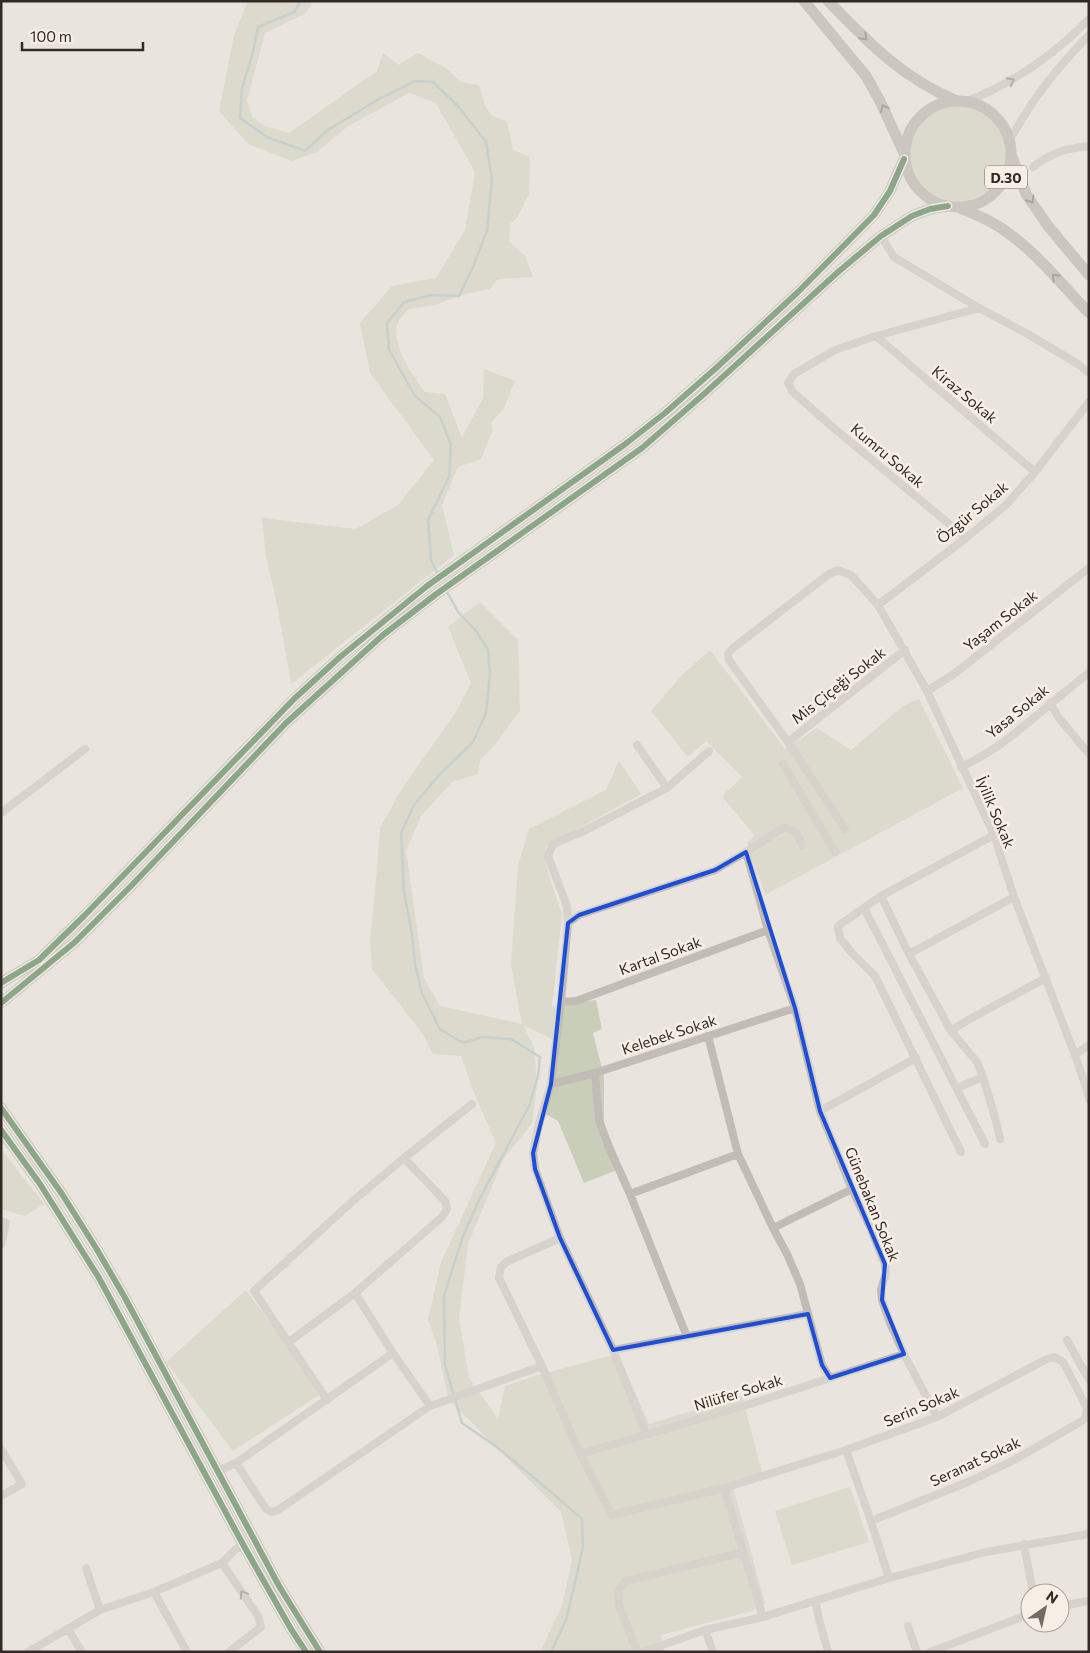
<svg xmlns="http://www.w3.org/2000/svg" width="1090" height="1653" font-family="Commissioner,sans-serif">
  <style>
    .green { fill: #c9ceb9 }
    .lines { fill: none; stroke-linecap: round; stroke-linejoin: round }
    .stream { stroke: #9cb8b8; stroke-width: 2.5 }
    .minor { stroke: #c2bcb7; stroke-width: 8 }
    .highway { stroke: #a8a39d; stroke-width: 11 }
    .cycleway-casing { stroke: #f7efe5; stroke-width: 9 }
    .cycleway { stroke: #1b5e20; stroke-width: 6 }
    .oneway { stroke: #615a56 }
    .oneway2 { stroke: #736c67 }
    .marked { fill: none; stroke: #1d4ed8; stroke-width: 4; stroke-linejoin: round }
    .labels { text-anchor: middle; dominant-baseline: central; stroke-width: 5; stroke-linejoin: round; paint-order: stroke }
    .shield { fill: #f7efe5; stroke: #6d655f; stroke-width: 1 }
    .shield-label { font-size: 14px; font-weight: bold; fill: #322a26 }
    .street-label { font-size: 15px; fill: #322a26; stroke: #f7efe5 }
  </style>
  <rect width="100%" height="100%" fill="#e9e4de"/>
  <path class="green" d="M 248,1 L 313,1 L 306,13 L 265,33 L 247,100 L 252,117 L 265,126 L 289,133 L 377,71 L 383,53 L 399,65 L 418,53 L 447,69 L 461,82 L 479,85 L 485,106 L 492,116 L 507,121 L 513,150 L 530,157 L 529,194 L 517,218 L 510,224 L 509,242 L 525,256 L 533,277 L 498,279 L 490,289 L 465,294 L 435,305 L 408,309 C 404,314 398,320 397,325 C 392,347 413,375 425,392 L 445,394 L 462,438 L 483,398 L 484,369 L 515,381 L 504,408 L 491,423 L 493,430 L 481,459 L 458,467 L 442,505 L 454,555 L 291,684 L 278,609 L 266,557 L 262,518 L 356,529 L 398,505 L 434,460 L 370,373 L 360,323 L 392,286 L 436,278 L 465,230 L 475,172 L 436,103 L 409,93 L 348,126 L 317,152 L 292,161 L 248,144 L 219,111 L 234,35 Z
    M910 153a48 48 0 1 1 96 0a48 48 0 1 1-96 0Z
    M 480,602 L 518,640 L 520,711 L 492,748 L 480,760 L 478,774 L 452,782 L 421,816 L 406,851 L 424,978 L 440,1006 L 522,1024 L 511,965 L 518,866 L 529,829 L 606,790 L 619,761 L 641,794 L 545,847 L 548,874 L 562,914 L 552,1006 L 596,1000 L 602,1029 L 593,1033 L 604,1077 L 604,1123 L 622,1168 L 584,1183 L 558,1121 L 544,1113 L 554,1040 L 523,1025 L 534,1047 L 537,1083 L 532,1123 L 503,1160 L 468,1244 L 459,1318 L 469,1378 L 498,1419 L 505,1386 L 535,1376 L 605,1357 L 619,1356 L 649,1424 L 742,1396 L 763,1476 L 731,1481 L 765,1603 L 752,1611 L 661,1635 L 664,1652 L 540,1652 L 562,1606 L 572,1560 L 561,1512 L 449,1400 L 436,1342 L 428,1320 L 441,1262 L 496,1143 L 474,1093 L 461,1056 L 433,1054 L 422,1033 L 372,969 L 370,941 L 377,870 L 380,828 L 400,792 L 457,710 L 471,683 L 448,627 Z
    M 710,650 L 785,749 L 817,728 L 851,750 L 903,706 L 919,699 L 963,788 L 765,895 L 747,843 L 755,836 L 722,796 L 742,777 L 706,741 L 688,757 L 651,711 L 683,674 Z
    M 1,1149 L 44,1204 L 25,1216 L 1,1209 Z
    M 246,1290 L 322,1393 L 233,1451 L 166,1362 Z
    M 850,1487 L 869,1542 L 792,1565 L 775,1511 Z"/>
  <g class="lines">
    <path class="stream" d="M 301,1 L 294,12 L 258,27 L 253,52 L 242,88 L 240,118 L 267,137 L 305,151 L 328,130 L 379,99 L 415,81 L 433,82 L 457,105 L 486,142 L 492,180 L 487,231 L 473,267 L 459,296 L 431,295 L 404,302 L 387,323 L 389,350 L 415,396 L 440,417 L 451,445 L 449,477 L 428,520 L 431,560 L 438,574
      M 446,590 L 458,612 L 477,632 L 488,650 L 490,675 L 486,713 L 473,742 L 440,774 L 414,805 L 401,833 L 404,892 L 412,934 L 415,965 L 422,993 L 440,1029 L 463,1043 L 482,1037 L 511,1039 L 540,1057 L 538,1076 L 529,1106 L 480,1198 L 463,1236 L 444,1296 L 445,1365 L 462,1423 L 494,1445 L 543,1485 L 582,1519 L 583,1547 L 574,1587 L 566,1620 L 551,1652"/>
    <path class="minor" d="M 967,101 C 1014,83 1054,55 1089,19
      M 1010,140 C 1032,99 1056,69 1089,35
      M 1033,167 C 1050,153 1068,148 1089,146
      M 881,236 L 894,257 L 979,308 L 1026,333 L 1078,364 L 1089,373
      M 876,336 L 1035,472
      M 966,538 L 836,430 L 793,392 L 788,383 L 794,374 L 835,350 L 876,336 L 979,308
      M 878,605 L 966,538 L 1006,505 L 1035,472 L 1089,402
      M 927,691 L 954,674 L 1089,568
      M 1050,703 L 1059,718 L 1089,754
      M 788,742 L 905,650
      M 637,745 L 667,788
      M 783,764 L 835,852
      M 961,767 C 1008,746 1047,704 1089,673
      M 1,813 L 85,749
      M 845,829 L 788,742 L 729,660 L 728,654 L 733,648 L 829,574 L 838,570 L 851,575 L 878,605 L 927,691 L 994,835 L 1014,897 L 1075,1055 L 1087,1090 L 1089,1099
      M 746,852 L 784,827 L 796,832 L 802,845
      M 881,896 L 909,954 L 951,1031 L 977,1062 L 983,1077 L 957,1088
      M 864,908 L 985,1144
      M 568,923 L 567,906 L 548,856 L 553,844 L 584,831 L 667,788 L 709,751
      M 909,954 L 1014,897
      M 561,1002 L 576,1001 L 768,930
      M 951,1031 L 968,1020 L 1046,978
      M 708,1036 L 738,1154 L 773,1228 L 787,1254 L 800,1284 L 822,1365 L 830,1378
      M 1075,1055 L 1089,1045
      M 595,1073 L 599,1120 L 608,1145 L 630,1194 L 687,1337
      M 983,1077 L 996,1121 L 1000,1139
      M 551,1084 L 595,1073 L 795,1008
      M 820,1111 L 916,1058
      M 961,1152 L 875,976 L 851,952 L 840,938 L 838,926 L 881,896 L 994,835
      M 630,1194 L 738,1154
      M 1,1221 L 6,1223 L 1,1244
      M 773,1228 L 852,1189
      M 560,1238 L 506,1262 L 501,1267 L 499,1278 L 542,1366 L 580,1454 L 612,1515 L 724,1488 L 846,1450 L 937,1417 L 1047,1359 L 1054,1357 L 1063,1362 L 1087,1408 L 1086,1417 L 1082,1421 L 1014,1460 L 968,1482 L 871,1521
      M 355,1293 L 393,1353 L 430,1406
      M 1067,1340 L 1089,1380
      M 289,1342 L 355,1293 L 442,1217 L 447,1209 L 445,1201 L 404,1158
      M 613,1350 L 808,1314
      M 327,1400 L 254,1291 L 354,1200 L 404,1158 L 472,1104
      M 646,1434 L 613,1350 L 560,1238 L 535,1169 L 533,1153 L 539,1124 L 551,1084 L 561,1002 L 568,923 L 579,915 L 715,870 L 746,852 L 768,930 L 795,1008 L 820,1111 L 852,1189 L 871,1229 L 885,1264 L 886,1273 L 881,1290 L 882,1300 L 890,1323 L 904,1354 L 937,1417
      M 1,1449 L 22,1484 L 1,1496
      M 846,1450 L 871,1521 L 889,1578
      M 580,1454 L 750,1404 L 904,1354
      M 236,1463 L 266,1509 L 272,1512 L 278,1510 L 430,1406 L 542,1366
      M 218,1471 L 236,1463 L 393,1353
      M 724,1488 L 763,1617
      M 1024,1544 L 1033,1593
      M 222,1563 L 258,1616 L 261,1627 L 229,1652
      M 86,1568 L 100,1610
      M 154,1592 L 187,1652
      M 816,1601 L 818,1616 L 828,1652
      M 1060,1606 L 1089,1601
      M 908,1626 L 917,1652
      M 68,1629 L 82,1652
      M 705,1630 L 713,1652
      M 28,1652 L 100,1610 L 154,1592 L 222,1563 L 237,1548 L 245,1548
      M 637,1652 L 619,1605 L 618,1591 L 626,1581 L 744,1552
      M 643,1652 L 705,1630 L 763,1617 L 889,1578 L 986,1552 L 1083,1535 L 1089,1533
      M 930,1652 L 1030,1614"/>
    <path class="highway" d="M 804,1 L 866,76 L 880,101 L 903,151
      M 828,1 C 869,43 901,77 955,100
      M905 154a53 53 0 1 1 106 0a53 53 0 1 1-106 0Z
      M 1012,157 L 1026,194 L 1048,226 L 1089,275
      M 960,208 C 977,215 994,222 1008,233 C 1039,255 1063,286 1089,313
      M 1,983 L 39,960 L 84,916 L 294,699 L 340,657 L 427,586 L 624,445 L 665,413 L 715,369 L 798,292 L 874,215 L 890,191 L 904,159
      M 1,1003 L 75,942 L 131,886 L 286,723 L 383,635 L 435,595 L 642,448 L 704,394 L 838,272 L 881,236 L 912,216 L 930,209 L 948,206
      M 1,1108 L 62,1194 L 96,1248 L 124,1296 L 279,1586 L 320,1652
      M 1,1130 L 40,1184 L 99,1278 L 245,1548 L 291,1629 L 306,1652"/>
    <g class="cycleway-casing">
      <path id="cycleway" d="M 1,983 L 39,960 L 84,916 L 294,699 L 340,657 L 427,586 L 624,445 L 665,413 L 715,369 L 798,292 L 874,215 L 890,191 L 904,159
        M 1,1003 L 75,942 L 131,886 L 286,723 L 383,635 L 435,595 L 642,448 L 704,394 L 838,272 L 881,236 L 912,216 L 930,209 L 948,206
        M 1,1108 L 62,1194 L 96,1248 L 124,1296 L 279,1586 L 320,1652
        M 1,1130 L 40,1184 L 99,1278 L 245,1548 L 291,1629 L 306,1652"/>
    </g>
    <use href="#cycleway" class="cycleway"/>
  </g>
  <defs><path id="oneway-chevron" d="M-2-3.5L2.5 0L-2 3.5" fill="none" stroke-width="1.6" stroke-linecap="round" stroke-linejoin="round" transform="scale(1.25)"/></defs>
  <g class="oneway">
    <use href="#oneway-chevron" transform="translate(864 37) rotate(45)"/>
    <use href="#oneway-chevron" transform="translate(884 108) rotate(-116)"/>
    <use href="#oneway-chevron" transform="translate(1031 200) rotate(57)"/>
    <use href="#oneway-chevron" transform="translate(1055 277) rotate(-133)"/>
  </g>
  <g class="oneway2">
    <use href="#oneway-chevron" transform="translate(1011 81) rotate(-28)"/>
    <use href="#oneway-chevron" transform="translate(243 1594) rotate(-124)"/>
  </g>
  <path d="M0 0H1090V1653H0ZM 746,852 L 795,1008 L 820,1111 L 885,1264 L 882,1300 L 904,1354 L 830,1378 L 822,1365 L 808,1314 L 613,1350 L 560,1238 L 535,1169 L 533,1153 L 551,1084 L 568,923 L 579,915 L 715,870 Z" fill="#e9e4de" fill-opacity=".55" fill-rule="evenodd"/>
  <path class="marked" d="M 746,852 L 795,1008 L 820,1111 L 885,1264 L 882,1300 L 904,1354 L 830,1378 L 822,1365 L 808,1314 L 613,1350 L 560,1238 L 535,1169 L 533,1153 L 551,1084 L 568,923 L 579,915 L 715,870 Z"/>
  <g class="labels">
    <rect class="shield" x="985" y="165.5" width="42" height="23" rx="4"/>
    <g class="shield-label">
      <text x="1006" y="177">D.30</text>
    </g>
    <g class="street-label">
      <text transform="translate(965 394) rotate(40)">Kiraz Sokak</text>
      <text transform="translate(888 455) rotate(40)">Kumru Sokak</text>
      <text transform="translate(972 512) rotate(-40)">Özgür Sokak</text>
      <text transform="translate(1000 620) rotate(-38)">Yaşam Sokak</text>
      <text transform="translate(838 685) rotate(-38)">Mis Çiçeği Sokak</text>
      <text transform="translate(1017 711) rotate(-39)">Yasa Sokak</text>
      <text transform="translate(996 812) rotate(67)">İyilik Sokak</text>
      <text transform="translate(660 955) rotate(-20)">Kartal Sokak</text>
      <text transform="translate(669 1034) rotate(-18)">Kelebek Sokak</text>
      <text transform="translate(873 1204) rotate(68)">Günebakan Sokak</text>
      <text transform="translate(738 1392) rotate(-17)">Nilüfer Sokak</text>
      <text transform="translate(921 1406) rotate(-23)">Serin Sokak</text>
      <text transform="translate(975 1461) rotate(-25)">Seranat Sokak</text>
    </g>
  </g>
  <rect width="1090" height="1653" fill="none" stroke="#322a26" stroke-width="5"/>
  <g transform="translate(1045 1608) rotate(34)"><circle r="24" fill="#f7efe5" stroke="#a8a099"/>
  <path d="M0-4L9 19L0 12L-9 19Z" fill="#726b66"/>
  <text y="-8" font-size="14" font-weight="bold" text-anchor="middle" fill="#322a26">N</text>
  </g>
  <path d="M22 42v8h121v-8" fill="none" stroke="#322a26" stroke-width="2.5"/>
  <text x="30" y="42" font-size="15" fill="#322a26" stroke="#f7efe5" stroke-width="4" paint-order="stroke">100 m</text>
</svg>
